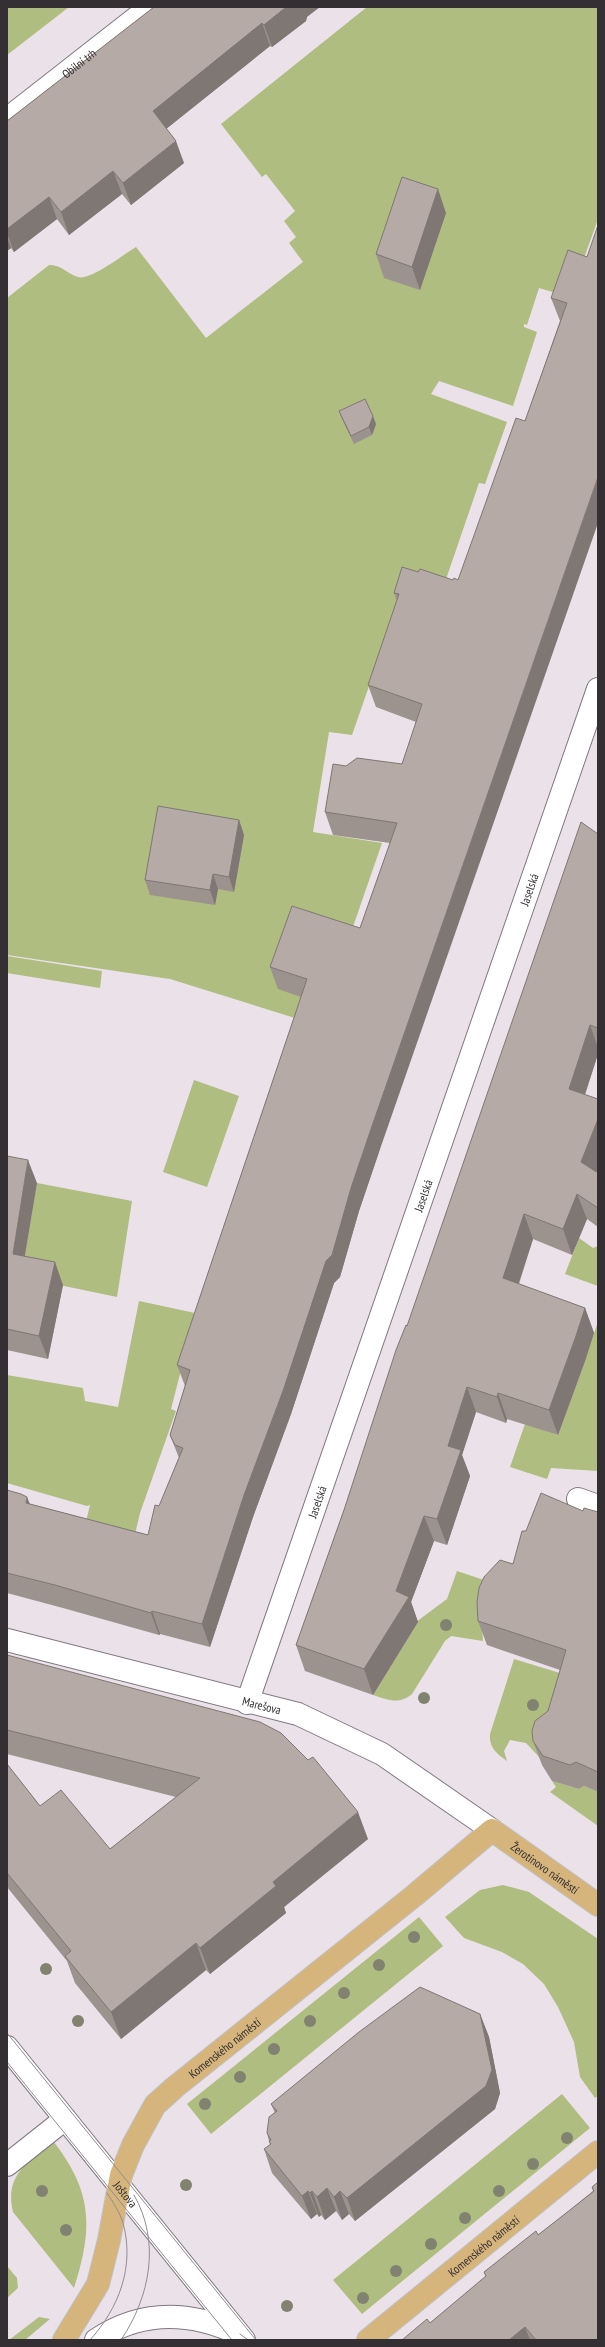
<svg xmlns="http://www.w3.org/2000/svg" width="605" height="2347" font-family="'PT Sans Narrow',sans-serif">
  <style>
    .green { fill: #afbd80 }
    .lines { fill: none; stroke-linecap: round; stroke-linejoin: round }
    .minor-casing { stroke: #807880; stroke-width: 24 }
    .major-casing { stroke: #c2c1c2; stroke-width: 24 }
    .minor { stroke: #fff; stroke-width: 22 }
    .major { stroke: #d5b57b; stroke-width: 22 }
    .tram { stroke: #938c93; stroke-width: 1 }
    .tree { fill: #828271 }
    .wall { fill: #9c928e }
    .shaded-wall { fill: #7f7774 }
    .building { fill: #b5aaa5; stroke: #7f7774 }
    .labels { text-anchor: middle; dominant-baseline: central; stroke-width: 3.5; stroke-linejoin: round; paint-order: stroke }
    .street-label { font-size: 12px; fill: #332f33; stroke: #eae1e9 }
  </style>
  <rect width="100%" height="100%" fill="#eae1e9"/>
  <path class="green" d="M 7,7 L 69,7 L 7,55 Z
    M 367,7 L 598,7 L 598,219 L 583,261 L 556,293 L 539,288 L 527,325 L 524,324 L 524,327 L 537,332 L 513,406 L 439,381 L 431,394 L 507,422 L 485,484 L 479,483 L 443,588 L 405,583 L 352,735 L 329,732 L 313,832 L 382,843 L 347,944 L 330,1007 L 343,1033 L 170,979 L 7,955 L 7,298 L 49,265 C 60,264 68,274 78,277 C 90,281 124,254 136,247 L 206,338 L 303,262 L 289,243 L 296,237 L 284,221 L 295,211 L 266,174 L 262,177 L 221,124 Z
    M 7,956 L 102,971 L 100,988 L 7,973 Z
    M 194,1080 L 239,1096 L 207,1187 L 163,1172 Z
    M 37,1183 L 132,1201 L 117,1297 L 21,1277 Z
    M 579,1238 L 593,1248 L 598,1246 L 598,1286 L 565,1274 Z
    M 139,1301 L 195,1313 L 195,1316 L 171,1409 L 176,1411 L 140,1513 L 131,1551 L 82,1538 L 90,1505 L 87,1506 L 7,1483 L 7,1375 L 83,1388 L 85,1401 L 118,1407 Z
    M 598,1322 L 598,1471 L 551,1468 L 547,1479 L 510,1467 L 525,1424 L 558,1435 Z
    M 457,1571 L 502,1586 L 482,1625 L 483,1641 L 451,1636 L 445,1641 L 412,1694 C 399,1705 388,1700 373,1695 L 418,1622 L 416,1622 L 447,1599 Z
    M 514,1659 L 573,1677 L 541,1759 L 526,1743 L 510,1740 L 504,1751 L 507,1761 C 496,1753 489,1748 490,1734 Z
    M 552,1781 L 579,1789 L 584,1786 L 598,1792 L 598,1826 L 550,1792 L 556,1787 Z
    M 503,1885 L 529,1892 L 598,1939 L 598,2096 L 595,2098 L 580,2077 L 574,2042 L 558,2007 L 544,1984 L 523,1964 L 502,1952 L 464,1938 L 445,1917 L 480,1890 Z
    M 419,1917 L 443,1946 L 211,2134 L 187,2104 Z
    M 562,2094 L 590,2128 L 362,2314 L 333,2280 Z
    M 53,2141 C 93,2192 93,2228 74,2288 L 13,2212 C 4,2175 29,2161 53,2141 Z
    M 7,2266 L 17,2278 L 18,2288 L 7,2298 Z
    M 39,2317 L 50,2319 L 25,2340 L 9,2340 Z"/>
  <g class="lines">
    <g class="minor-casing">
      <g id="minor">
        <path id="s1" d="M 7,119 L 150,7"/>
        <path d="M 578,1499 L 598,1506"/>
        <path id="s2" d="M 7,1640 L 298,1714 L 382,1754 L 492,1830"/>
        <path id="s3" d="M 247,1703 L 598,689"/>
        <path id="s4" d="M 7,2047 L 244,2340"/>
        <path d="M 7,2165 L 65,2119"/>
        <path d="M 96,2340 C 141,2310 189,2311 237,2333"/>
      </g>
    </g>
    <g class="major-casing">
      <g id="major">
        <path id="s5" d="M 64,2340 L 98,2284 L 109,2240 L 121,2175 L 133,2145 L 155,2105 L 175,2087 L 415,1895 L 492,1830 L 598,1905"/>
        <path id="s6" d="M 368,2340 L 598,2152"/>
      </g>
    </g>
    <use href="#minor" class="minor"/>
    <use href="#major" class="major"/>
    <path class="tram" d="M 7,2033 L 256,2340
      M 7,2062 L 232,2340
      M 240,2334 L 248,2340
      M 90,2340 C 119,2308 135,2266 123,2223 C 120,2213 113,2202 107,2193
      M 121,2340 C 150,2297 161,2242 134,2195
      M 164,2340 L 171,2340"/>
  </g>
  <g class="tree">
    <circle cx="446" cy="1625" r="6"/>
    <circle cx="424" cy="1698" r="6"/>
    <circle cx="533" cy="1705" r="6"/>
    <circle cx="414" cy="1937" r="6"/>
    <circle cx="379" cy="1965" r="6"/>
    <circle cx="46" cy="1969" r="6"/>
    <circle cx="344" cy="1993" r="6"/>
    <circle cx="78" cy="2021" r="6"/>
    <circle cx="310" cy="2021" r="6"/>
    <circle cx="274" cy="2049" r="6"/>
    <circle cx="240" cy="2077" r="6"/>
    <circle cx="205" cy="2104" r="6"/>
    <circle cx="567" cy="2138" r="6"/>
    <circle cx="533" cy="2164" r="6"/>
    <circle cx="186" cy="2185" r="6"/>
    <circle cx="42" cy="2191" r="6"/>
    <circle cx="499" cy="2191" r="6"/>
    <circle cx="465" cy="2218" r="6"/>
    <circle cx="66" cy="2230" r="6"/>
    <circle cx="431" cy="2244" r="6"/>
    <circle cx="396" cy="2271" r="6"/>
    <circle cx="363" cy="2298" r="6"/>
    <circle cx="287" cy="2306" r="6"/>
  </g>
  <path class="wall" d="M 154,7 L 307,17 L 306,21 L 272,47 L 270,46 L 166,129 L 184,163 L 131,205 L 122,194 L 69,235 L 57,219 L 14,252 L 11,248 L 7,251 L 7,121 Z
    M 446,213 L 420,290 L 384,278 L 376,254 Z
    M 587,257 L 379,1152 L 359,1211 L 340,1277 L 334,1283 L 291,1414 L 253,1517 L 210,1647 L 160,1634 L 159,1635 L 63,1608 L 7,1593 L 7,1490 L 30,1504 L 148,1535 L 179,1458 L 170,1435 L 185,1386 L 177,1365 L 301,997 L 278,989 L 270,967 L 360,928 L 390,843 L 333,835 L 325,812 L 346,766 L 402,764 L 416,722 L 376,707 L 368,685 L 397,601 L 394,593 L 418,572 L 453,580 L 458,580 L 525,421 L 560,321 L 551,298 Z
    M 339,411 L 376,424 L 372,435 L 354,444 L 342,419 Z
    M 239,820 L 244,835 L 234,892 L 218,889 L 215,905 L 150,895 L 145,880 Z
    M 598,834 L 598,1054 L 585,1095 L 598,1099 L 598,1168 L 596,1172 L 598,1173 L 598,1227 L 587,1219 L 572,1255 L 533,1239 L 519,1284 L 585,1308 L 594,1333 L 585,1361 L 558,1435 L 507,1419 L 506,1423 L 476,1412 L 462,1455 L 470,1476 L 447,1545 L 434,1541 L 411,1602 L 418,1622 L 373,1695 L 305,1671 L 296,1645 L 344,1510 L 407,1326 Z
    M 7,1156 L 37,1183 L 25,1256 L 63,1285 L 48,1359 L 7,1350 Z
    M 583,1511 L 598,1512 L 598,1792 L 584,1786 L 579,1789 L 552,1781 L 542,1765 L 533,1741 L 548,1711 L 560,1670 L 487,1645 L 478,1621 L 513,1564 L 526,1531 Z
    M 7,1655 L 368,1839 L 284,1907 L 286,1913 L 210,1974 L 206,1970 L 121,2039 L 75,1983 L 67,1961 L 7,1887 L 7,1764 L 40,1806 L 110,1849 L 176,1797 L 7,1754 Z
    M 480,2014 L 489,2037 L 500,2093 L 495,2109 L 355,2221 L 349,2214 L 342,2220 L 336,2211 L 325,2220 L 321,2215 L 319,2217 L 317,2214 L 311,2219 L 272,2173 L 264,2149 L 270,2145 L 267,2133 L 275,2113 L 271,2104 Z
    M 598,2182 L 598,2340 L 402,2340 L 430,2323 L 486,2277 L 484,2272 L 538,2235 L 570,2210 L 593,2191 L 592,2187 Z"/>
  <path class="shaded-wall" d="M 286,7 L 320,7 L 307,17 L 306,21 L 272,47 L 264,25 Z
    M 262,23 L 270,46 L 161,133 L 153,111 Z
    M 176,141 L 184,163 L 131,205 L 123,183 Z
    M 113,171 L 122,194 L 69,235 L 61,212 Z
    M 438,189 L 446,213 L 420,290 L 412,267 Z
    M 49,197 L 57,219 L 14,252 L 7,233 L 7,229 Z
    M 7,237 L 11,248 L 7,251 Z
    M 373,416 L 376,424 L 372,435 L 369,427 Z
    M 598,477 L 598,523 L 379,1152 L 359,1211 L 340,1277 L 334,1283 L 291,1414 L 253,1517 L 210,1647 L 202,1624 L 244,1495 L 371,1129 Z
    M 239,820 L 244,835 L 234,892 L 229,877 Z
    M 213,874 L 218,889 L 215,905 L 210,890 Z
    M 590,1025 L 598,1048 L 598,1054 L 578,1115 L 569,1089 Z
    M 598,1119 L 598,1168 L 590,1188 L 581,1162 Z
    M 28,1160 L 37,1183 L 21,1277 L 13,1254 Z
    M 577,1194 L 587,1219 L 572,1255 L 563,1229 Z
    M 524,1214 L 533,1239 L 512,1303 L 503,1278 Z
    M 55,1262 L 63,1285 L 48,1359 L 39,1336 Z
    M 585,1308 L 594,1333 L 585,1361 L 558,1435 L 549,1410 Z
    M 467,1387 L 476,1412 L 462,1455 L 470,1476 L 447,1545 L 437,1519 L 448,1446 Z
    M 498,1393 L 507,1419 L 506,1423 L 497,1397 Z
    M 27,1497 L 36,1519 L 26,1503 Z
    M 424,1516 L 434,1541 L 411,1602 L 418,1622 L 373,1695 L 364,1669 L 396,1591 Z
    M 152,1611 L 160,1634 L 159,1635 L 151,1613 Z
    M 358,1812 L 368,1839 L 284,1907 L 286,1913 L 210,1974 L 200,1948 L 273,1882 Z
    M 196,1943 L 206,1970 L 121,2039 L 111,2012 Z
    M 480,2014 L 489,2037 L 500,2093 L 495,2109 L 355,2221 L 347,2198 Z
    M 327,2188 L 336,2211 L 325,2220 L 317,2197 Z
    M 308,2191 L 317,2214 L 311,2219 L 302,2196 Z
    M 312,2191 L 321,2215 L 319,2217 L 310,2193 Z
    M 340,2191 L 349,2214 L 342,2220 L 334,2197 Z
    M 525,2327 L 530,2340 L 509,2340 Z"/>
  <path class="building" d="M 154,7 L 286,7 L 264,25 L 262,23 L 153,111 L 176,141 L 123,183 L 113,171 L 61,212 L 49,197 L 7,229 L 7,121 Z
    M 402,177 L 438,189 L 412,267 L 376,254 Z
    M 598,225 L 598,477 L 371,1129 L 351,1188 L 332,1255 L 326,1261 L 283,1391 L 244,1495 L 202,1624 L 152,1611 L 151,1613 L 55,1585 L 7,1573 L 7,1490 L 21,1494 L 27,1497 L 26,1503 L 148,1535 L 155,1505 L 159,1506 L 183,1448 L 175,1445 L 170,1435 L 190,1370 L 177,1365 L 307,979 L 270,967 L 292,906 L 360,928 L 397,823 L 325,812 L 333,764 L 346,766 L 357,758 L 402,764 L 422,704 L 368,685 L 399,594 L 394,593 L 402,567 L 418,572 L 420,569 L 453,580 L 454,578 L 458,580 L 516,418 L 525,421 L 567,303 L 551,298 L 568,250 L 587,257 Z
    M 365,399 L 373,416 L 369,427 L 351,436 L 339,411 Z
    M 158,806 L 239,820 L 229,877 L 213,874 L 210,890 L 145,880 Z
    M 581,822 L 598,834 L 598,1028 L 590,1025 L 569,1089 L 598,1099 L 598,1119 L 581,1162 L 598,1173 L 598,1208 L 577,1194 L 563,1229 L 524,1214 L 503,1278 L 585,1308 L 576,1336 L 549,1410 L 498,1393 L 497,1397 L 467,1387 L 448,1446 L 461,1450 L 437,1519 L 424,1516 L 396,1591 L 409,1597 L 364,1669 L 296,1645 L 344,1510 L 396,1350 L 406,1325 L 407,1326 Z
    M 7,1156 L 28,1160 L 13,1254 L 55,1262 L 39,1336 L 7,1329 Z
    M 541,1493 L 583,1511 L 584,1508 L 598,1512 L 598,1772 L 576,1762 L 570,1765 L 543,1756 L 533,1741 L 532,1731 L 535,1721 L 548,1711 L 566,1650 L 478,1621 L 477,1602 L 479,1588 L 484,1577 L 500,1560 L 513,1564 L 522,1531 L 526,1531 Z
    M 7,1655 L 260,1722 L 281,1733 L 308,1760 L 313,1757 L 358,1812 L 273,1882 L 276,1886 L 200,1948 L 196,1943 L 111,2012 L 65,1956 L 71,1951 L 7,1873 L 7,1764 L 40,1806 L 61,1790 L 110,1849 L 200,1778 L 7,1730 Z
    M 420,1987 L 480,2014 L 492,2070 L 486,2086 L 347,2198 L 340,2191 L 334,2197 L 327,2188 L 317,2197 L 312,2191 L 310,2193 L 308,2191 L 302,2196 L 264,2149 L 271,2144 L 269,2141 L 271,2140 L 267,2133 L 269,2117 L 277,2111 L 271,2104 L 359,2032 Z
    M 598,2182 L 598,2340 L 536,2340 L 525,2327 L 509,2340 L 402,2340 L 427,2319 L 430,2323 L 486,2276 L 484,2272 L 536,2231 L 538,2235 L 570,2210 L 594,2191 L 592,2187 Z"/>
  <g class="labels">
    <g class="street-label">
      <text stroke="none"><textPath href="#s1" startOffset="91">Obilní trh</textPath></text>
      <text stroke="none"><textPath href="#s3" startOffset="861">Jaselská</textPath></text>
      <text stroke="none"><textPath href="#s3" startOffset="537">Jaselská</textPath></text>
      <text stroke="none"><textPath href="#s3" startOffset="213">Jaselská</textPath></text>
      <text stroke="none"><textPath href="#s2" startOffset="263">Marešova</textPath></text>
      <text stroke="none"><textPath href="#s5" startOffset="755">Žerotínovo náměstí</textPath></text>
      <text stroke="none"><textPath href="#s5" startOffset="345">Komenského náměstí</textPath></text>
      <text stroke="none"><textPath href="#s4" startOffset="189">Joštova</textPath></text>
      <text stroke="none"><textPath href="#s6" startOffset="149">Komenského náměstí</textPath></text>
    </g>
  </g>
  <rect width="605" height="2347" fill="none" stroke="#332f33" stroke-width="16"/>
</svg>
